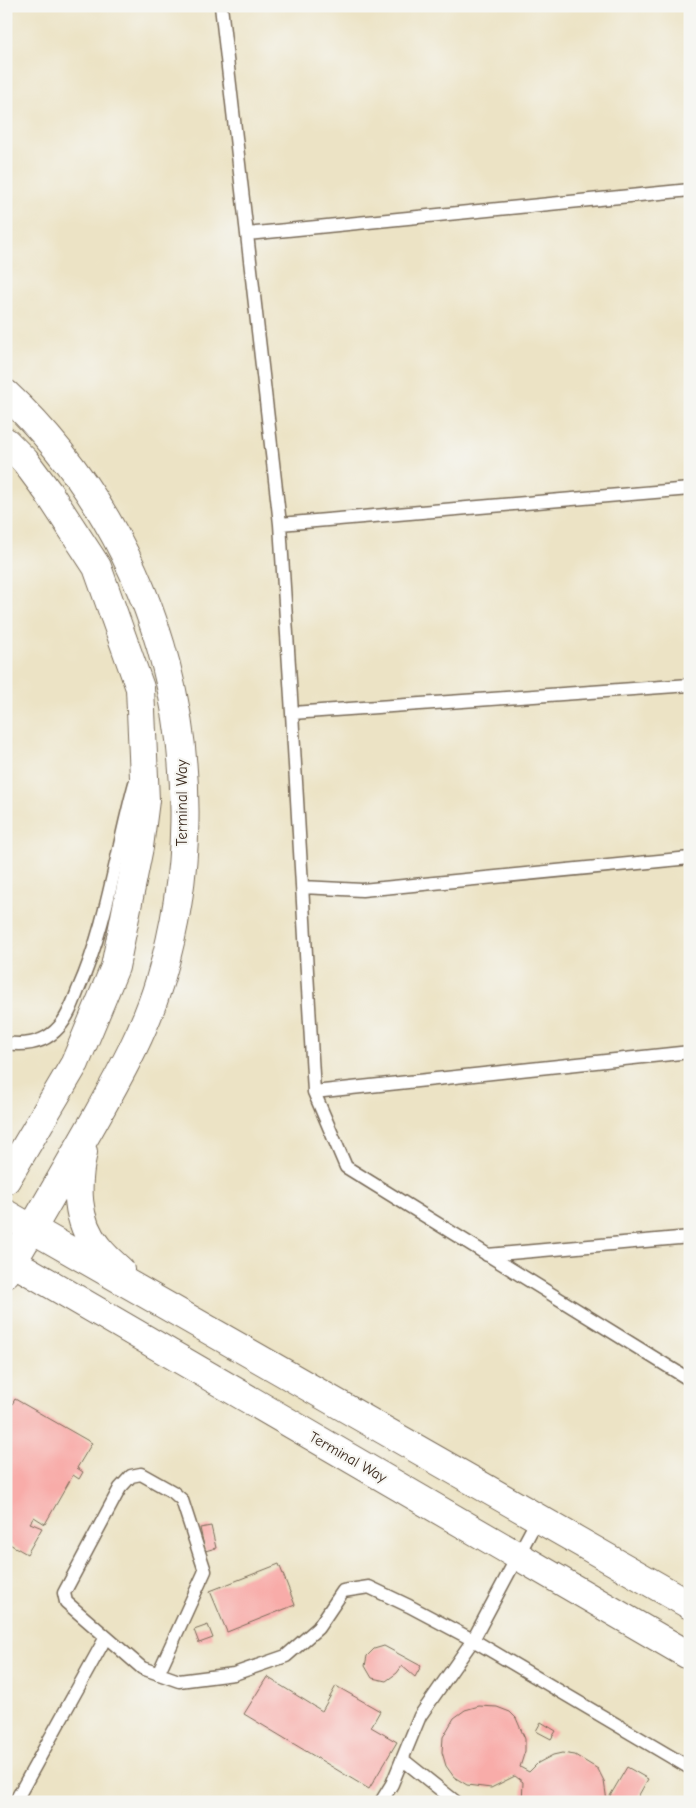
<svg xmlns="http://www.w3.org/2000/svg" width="696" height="1808" font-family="'Comic Neue',sans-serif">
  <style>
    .building { fill: #f8aca9 }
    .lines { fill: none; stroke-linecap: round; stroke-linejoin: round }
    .service-casing { stroke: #796b58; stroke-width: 15 }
    .secondary-casing { stroke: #796b58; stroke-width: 30 }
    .service { stroke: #fff; stroke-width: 12 }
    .secondary { stroke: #fff; stroke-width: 28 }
    .labels { text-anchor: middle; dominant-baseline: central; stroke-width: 4.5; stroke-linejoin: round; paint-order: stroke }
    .street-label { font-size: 15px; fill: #3b2a1e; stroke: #f6f6f2 }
  </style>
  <rect width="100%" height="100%" fill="#f6f6f2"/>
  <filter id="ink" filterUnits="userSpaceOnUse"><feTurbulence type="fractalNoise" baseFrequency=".02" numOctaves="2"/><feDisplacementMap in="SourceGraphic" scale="10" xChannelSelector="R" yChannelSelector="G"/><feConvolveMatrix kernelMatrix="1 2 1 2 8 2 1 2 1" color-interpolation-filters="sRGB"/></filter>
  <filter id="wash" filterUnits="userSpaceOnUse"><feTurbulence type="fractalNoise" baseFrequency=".0096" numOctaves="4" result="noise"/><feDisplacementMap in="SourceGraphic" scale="20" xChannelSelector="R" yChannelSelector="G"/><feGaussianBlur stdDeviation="1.12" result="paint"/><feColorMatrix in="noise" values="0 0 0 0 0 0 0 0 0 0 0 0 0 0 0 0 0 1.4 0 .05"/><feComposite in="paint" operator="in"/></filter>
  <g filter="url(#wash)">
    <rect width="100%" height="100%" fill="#ece3c5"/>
    <g id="blocks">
      <path class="building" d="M 15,1399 L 92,1443 L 77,1468 L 83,1472 L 79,1479 L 73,1475 L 45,1524 L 34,1517 L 30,1523 L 42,1528 L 27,1554 L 6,1542 L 6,1415 Z
        M 211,1526 L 216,1548 L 205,1551 L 200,1528 Z
        M 279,1564 L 295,1605 L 227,1632 L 210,1591 Z
        M 208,1625 L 213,1638 L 199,1643 L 194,1630 Z
        M 384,1646 L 421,1666 L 415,1677 L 402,1666 L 397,1673 L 386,1681 L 372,1678 L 365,1666 L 367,1656 L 374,1649 Z
        M 267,1677 L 322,1711 L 336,1686 L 380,1711 L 371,1727 L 397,1742 L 369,1789 L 244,1714 Z
        M 479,1706 L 497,1707 L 510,1712 L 516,1718 L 525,1739 L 525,1751 L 520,1767 L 529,1772 L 538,1763 L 553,1755 L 562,1753 L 575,1755 L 598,1769 L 604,1781 L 607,1801 L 627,1767 L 648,1779 L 635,1802 L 522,1802 L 523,1782 L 515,1776 L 491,1788 L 467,1785 L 454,1777 L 446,1766 L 442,1752 L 443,1737 L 454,1718 L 465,1710 Z
        M 541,1722 L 556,1731 L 551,1739 L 536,1731 Z"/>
    </g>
  </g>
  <g filter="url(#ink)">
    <use href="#blocks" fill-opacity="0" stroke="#796b58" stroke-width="1"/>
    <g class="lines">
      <g class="service-casing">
        <path id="service" d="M 221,6 L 280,524
          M 247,234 L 690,190
          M 292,713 L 280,524 L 690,489
          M 302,887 L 362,890 L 690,858
          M 6,1043 C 26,1046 45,1043 59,1027 C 68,1017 73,1003 78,990 C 107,925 116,852 135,783
          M 690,1052 L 314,1092 L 346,1167 L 690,1380
          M 314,1092 L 292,713 L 690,685
          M 487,1255 L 690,1237
          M 158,1674 L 205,1571 L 182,1500 L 173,1492 L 141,1474 L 131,1476 L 120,1488 L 64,1593 L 66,1602 L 142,1668 L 179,1681 L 234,1674 L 286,1656 L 318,1628 L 343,1591 L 369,1587 L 409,1606 L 473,1640 L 690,1768
          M 402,1759 L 456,1802
          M 15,1802 L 106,1637
          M 381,1802 L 392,1784 L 420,1716 L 473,1640 L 538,1518"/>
      </g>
      <g class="secondary-casing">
        <path id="secondary" d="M 6,394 C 165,543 222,772 160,980 C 145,1031 119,1076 94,1121 C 65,1172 36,1223 6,1273
          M 6,442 L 25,461 L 48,492 L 97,567 L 140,688 L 145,800 L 139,847 L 115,967 L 75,1063 L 6,1180
          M 83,1152 C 76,1183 75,1222 98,1248 C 104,1256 112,1263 120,1270
          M 6,1214 L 690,1605
          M 6,1258 L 690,1656"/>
      </g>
      <use href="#service" class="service"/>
      <use href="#secondary" class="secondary"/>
    </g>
  </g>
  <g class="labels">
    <g class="street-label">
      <text transform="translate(182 803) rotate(-90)">Terminal Way</text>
      <text transform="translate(348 1457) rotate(30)">Terminal Way</text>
    </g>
  </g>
  <rect width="696" height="1808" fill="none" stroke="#f6f6f2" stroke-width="25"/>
</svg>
